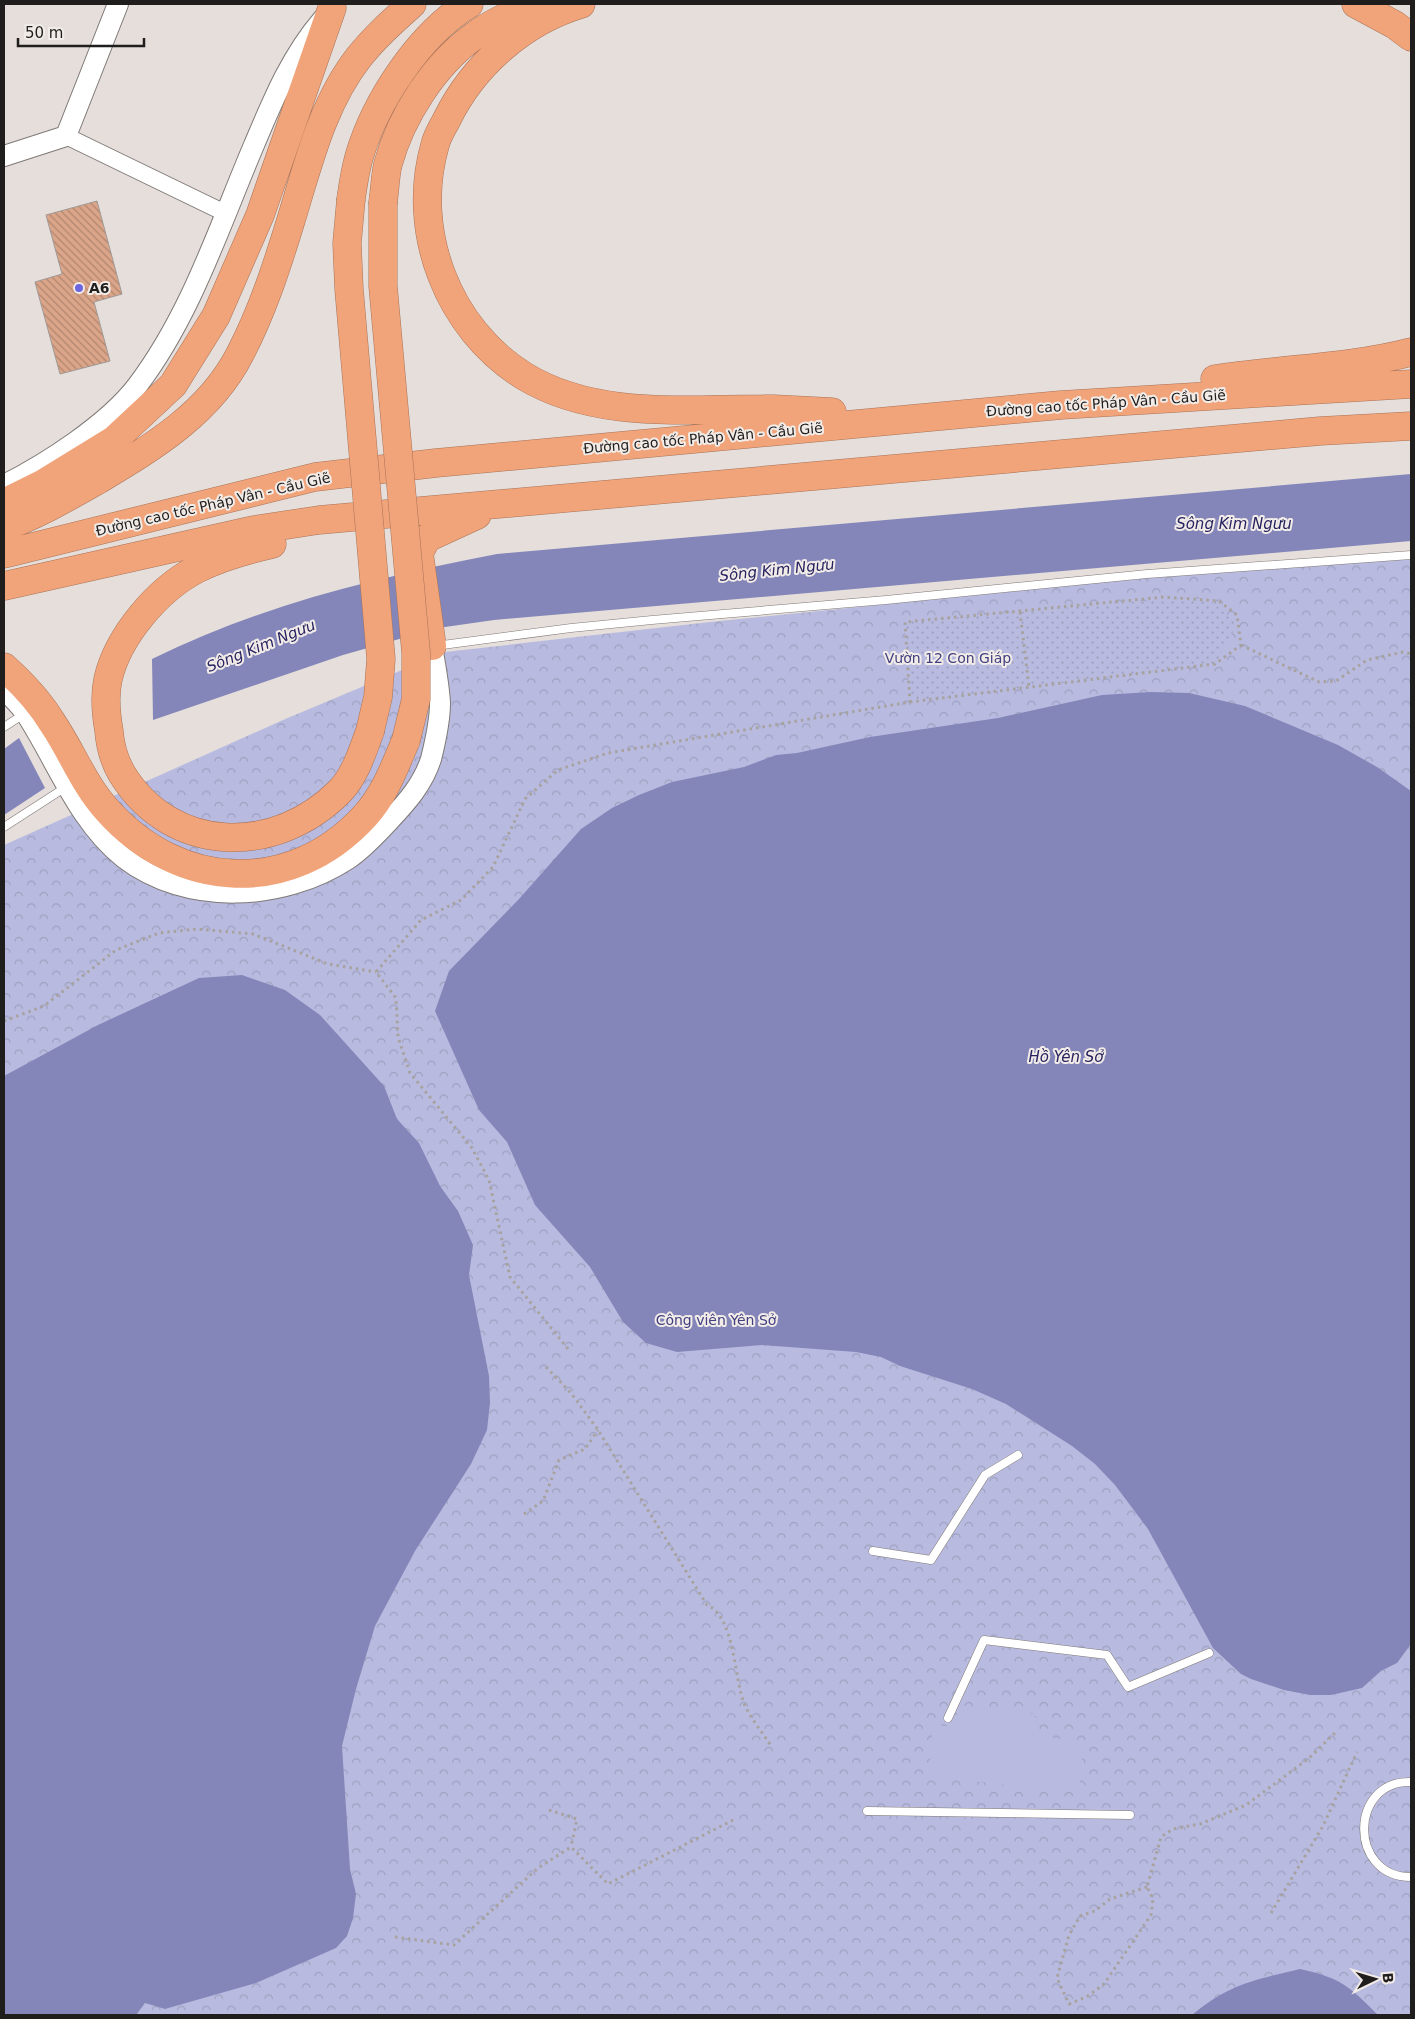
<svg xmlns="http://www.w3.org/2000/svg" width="1415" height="2019" font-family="'DejaVu Sans',sans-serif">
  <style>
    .forest { fill: url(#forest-crowns) }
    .garden { fill: url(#garden-dots) }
    .pitch { fill: #b8bbdf }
    .water { fill: #8486b9 }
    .building { fill: url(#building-back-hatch); stroke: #9f9996 }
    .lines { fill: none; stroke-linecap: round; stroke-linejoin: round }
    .service-casing { stroke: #7f7976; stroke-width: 9 }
    .minor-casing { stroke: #7f7976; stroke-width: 18 }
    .tertiary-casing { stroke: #7f7976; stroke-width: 22 }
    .motorway-casing { stroke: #a87459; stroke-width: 29 }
    .path { stroke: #a7a29f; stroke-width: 3; stroke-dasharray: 2.5 4; stroke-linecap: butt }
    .service { stroke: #fff; stroke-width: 8 }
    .minor { stroke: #fff; stroke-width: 16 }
    .tertiary { stroke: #fff; stroke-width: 20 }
    .motorway { stroke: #f1a379; stroke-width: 28 }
    .motorway-bridge-casing { stroke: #a87459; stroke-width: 29; stroke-linecap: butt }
    .motorway-bridge { stroke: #f1a379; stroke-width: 28 }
    .poi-dot { fill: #6c65df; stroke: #f2ece8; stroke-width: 2 }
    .labels { text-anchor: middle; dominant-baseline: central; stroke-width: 4; stroke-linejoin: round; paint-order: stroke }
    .poi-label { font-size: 14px; font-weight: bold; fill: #201e1d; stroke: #f2ece8; text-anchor: start }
    .street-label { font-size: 14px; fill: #201e1d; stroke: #f2ece8 }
    .park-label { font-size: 14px; fill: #424080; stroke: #f2ece8 }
    .water-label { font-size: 15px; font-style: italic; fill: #272360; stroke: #f2ece8 }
  </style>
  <defs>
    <pattern id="forest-crowns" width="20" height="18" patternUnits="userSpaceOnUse" patternTransform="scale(1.25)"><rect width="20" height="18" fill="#b8bbdf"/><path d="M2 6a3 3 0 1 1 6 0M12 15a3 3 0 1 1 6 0" fill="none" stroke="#9ea0bf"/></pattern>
    <pattern id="garden-dots" width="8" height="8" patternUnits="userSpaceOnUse" patternTransform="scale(1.25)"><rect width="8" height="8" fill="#b8bbdf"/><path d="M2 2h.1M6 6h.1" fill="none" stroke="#9ea0bf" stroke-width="1.8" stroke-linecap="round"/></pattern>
    <pattern id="building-back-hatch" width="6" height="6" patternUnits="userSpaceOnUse" patternTransform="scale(1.25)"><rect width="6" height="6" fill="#dba589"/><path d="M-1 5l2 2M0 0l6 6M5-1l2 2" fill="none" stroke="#b1866f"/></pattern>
  </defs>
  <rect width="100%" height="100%" fill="#e5dedb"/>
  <path class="forest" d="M 1411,551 L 1411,2015 L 4,2015 L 4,845 L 283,720 L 445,652 L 710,622 Z"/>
  <path class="garden" d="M 1204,596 L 1238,623 L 1215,664 L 910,702 L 904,622 Z"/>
  <path class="pitch" d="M 958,1705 L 1035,1714 L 1033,1736 L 1084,1741 L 1079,1793 L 928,1776 L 933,1725 L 955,1727 Z"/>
  <path class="water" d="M 1411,474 L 1411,541 L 494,620 L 438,628 L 343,655 L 153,720 L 152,659 C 264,604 375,578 497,554 Z
    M 1151,692 L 1189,693 L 1245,706 L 1338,745 L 1377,767 L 1411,791 L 1411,1644 L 1397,1663 L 1381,1671 L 1362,1688 L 1331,1695 L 1310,1695 L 1284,1690 L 1251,1679 L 1241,1674 L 1213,1648 L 1148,1529 L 1115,1485 L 1095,1464 L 1072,1446 L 1006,1404 L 972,1389 L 900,1366 L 881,1357 L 856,1352 L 762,1345 L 677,1352 L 646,1343 L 623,1322 L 590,1267 L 535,1205 L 507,1142 L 479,1110 L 435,1011 L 449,971 L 519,899 L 581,829 L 612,808 L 639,795 L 672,782 L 744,767 L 776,755 L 797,753 L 870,737 L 998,718 L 1102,695 Z
    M 19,738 L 45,788 L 4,815 L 4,749 Z
    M 242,975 L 285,990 L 320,1015 L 384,1086 L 397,1119 L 419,1143 L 440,1186 L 458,1211 L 473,1245 L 469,1275 L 489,1376 L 490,1403 L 487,1430 L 471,1464 L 415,1551 L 375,1626 L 356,1689 L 342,1746 L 350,1869 L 356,1894 L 353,1918 L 347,1936 L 336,1948 L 256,1983 L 165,2009 L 145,2003 L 136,2015 L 4,2015 L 4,1076 L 98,1025 L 199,978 Z
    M 1300,1969 C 1341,1978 1349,1986 1378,2015 L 1192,2015 C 1229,1984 1254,1980 1300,1969 Z"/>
  <path class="building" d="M 97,201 L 122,294 L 94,302 L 110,361 L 60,374 L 35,282 L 62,274 L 46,215 Z"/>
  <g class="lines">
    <g class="service-casing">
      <path id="service" d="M 435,646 L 571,628 L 652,620 L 886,600 L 1147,574 L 1411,555
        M 4,727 L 24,714
        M 4,827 L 66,787
        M 873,1551 L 931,1560 L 985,1475 L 1018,1455
        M 948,1718 L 984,1640 L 1107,1655 L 1128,1687 L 1209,1653
        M 1411,1782 C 1349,1780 1348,1877 1411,1877
        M 867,1811 L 1130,1815"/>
    </g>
    <g class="minor-casing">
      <path id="minor" d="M 66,136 L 225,213"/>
    </g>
    <g class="tertiary-casing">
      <path id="tertiary" d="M 4,156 L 66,136 L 118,4
        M 4,485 C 46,464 108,424 137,386 C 191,315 219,227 254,145 C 273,100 291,56 323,19
        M 4,689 C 11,697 20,705 26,714 C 56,760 79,823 124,858 C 187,906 282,902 348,859 C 362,850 377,834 389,821 C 407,802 423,784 431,759 C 435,743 440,719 440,703 C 439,684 435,665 432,646"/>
    </g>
    <g class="motorway-casing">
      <path id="motorway" d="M 581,4 C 523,21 473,66 447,119 C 443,127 437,136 435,145 C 410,231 448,329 524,376 C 598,421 691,408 773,409 C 793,410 813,411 832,412
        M 1356,4 L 1395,25 L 1411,37
        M 351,199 C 353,185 355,171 359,157 C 375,102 419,34 469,4
        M 383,202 C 385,190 385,176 388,164 C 401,116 434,65 474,36 C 493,22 514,13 535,4
        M 1215,379 C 1279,369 1350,368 1411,352
        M 4,503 L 44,483 L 114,440 L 173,385 L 216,316 L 260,215 L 332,8
        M 4,527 C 37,515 68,497 98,480 C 153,447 210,413 240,354 C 262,312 277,266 291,220 C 308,165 322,104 359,57 C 375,37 393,21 412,4
        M 272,544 C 246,550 220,557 197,569 C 158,589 118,636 108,679 C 104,697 106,714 109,731 C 110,745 115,762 122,774 C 172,855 276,856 340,791 C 355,776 363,750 370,731
        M 4,554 L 315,477 L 436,463 L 1061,405 L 1411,384
        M 4,586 L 254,530 L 319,520 L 1320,431 L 1411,426
        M 432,646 L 419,553 L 427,538 L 477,515
        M 4,667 C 23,684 40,702 53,724 C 72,752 84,785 107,810 C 179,891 291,897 365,816 C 385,794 395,766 406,740"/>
    </g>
    <path class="path" d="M 1020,612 L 1029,687
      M 1241,645 L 1319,682 L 1336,681 L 1367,660 L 1403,652 L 1411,654
      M 4,1021 L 44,1006 L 116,950 L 159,933 L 197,929 L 253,934 L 328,964 L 376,972
      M 568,1349 L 510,1277 L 489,1180 L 472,1148 L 410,1073 L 398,1037 L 396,998 L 376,972 L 421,920 L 461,900 L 493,867 L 525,799 L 558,770 L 608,753 L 910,702 L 1215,664 L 1241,645 L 1237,615 L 1219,601 L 1164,597 L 905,622 L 910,702
      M 546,1367 L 571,1393 L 598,1430 L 707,1605 C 735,1617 734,1678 744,1703 C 750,1718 763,1733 771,1746
      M 524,1514 L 543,1501 L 559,1460 L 585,1449 L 598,1430
      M 549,1810 L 577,1819 L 571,1847
      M 1147,1887 L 1110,1899 L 1095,1911 L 1080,1916 L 1069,1935 L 1057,1978 L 1069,2004 L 1088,1996 L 1104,1984 L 1151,1915 L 1153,1899 L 1147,1887 L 1161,1837 L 1173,1829 L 1200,1824 L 1246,1805 L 1308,1759 L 1337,1731
      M 1271,1913 L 1323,1826 L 1357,1752
      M 395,1937 L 454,1945 L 538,1868 L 571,1847 L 608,1884 L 733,1820"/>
    <use href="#service" class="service"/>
    <use href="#minor" class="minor"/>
    <use href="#tertiary" class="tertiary"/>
    <use href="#motorway" class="motorway"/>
    <g class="motorway-bridge-casing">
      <path id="motorway-bridge" d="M 351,199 L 347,243 L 349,289 L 381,659 L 378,697 L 370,731
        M 383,202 L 383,286 L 416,653 L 416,699 L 406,740"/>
    </g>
    <use href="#motorway-bridge" class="motorway-bridge"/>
  </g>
  <circle class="poi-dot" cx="79" cy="288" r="5"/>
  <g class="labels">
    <g class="poi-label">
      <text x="89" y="288">A6</text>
    </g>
    <g class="street-label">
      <text transform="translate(1106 403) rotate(-4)">Đường cao tốc Pháp Vân - Cầu Giẽ</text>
      <text transform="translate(703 438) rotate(-5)">Đường cao tốc Pháp Vân - Cầu Giẽ</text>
      <text transform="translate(213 504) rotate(-13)">Đường cao tốc Pháp Vân - Cầu Giẽ</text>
    </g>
    <g class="park-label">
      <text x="948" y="658">Vườn 12 Con Giáp</text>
      <text x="716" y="1320">Công viên Yên Sở</text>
    </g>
    <g class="water-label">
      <text x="1234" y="524">Sông Kim Ngưu</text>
      <text transform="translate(777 570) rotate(-6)">Sông Kim Ngưu</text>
      <text transform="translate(261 646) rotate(-22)">Sông Kim Ngưu</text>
      <text x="1066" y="1057">Hồ Yên Sở</text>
    </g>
  </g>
  <rect width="1415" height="2019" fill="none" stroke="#201e1d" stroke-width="10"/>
  <g transform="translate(1375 1979) rotate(85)" stroke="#f2ece8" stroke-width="4" paint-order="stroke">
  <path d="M0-4L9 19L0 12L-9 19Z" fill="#201e1d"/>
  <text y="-8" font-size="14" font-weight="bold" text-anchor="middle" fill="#201e1d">B</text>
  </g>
  <path d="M18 38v8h126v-8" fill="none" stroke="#201e1d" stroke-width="2.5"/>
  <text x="25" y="38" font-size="15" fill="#201e1d" stroke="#f2ece8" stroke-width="4" paint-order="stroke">50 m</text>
</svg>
